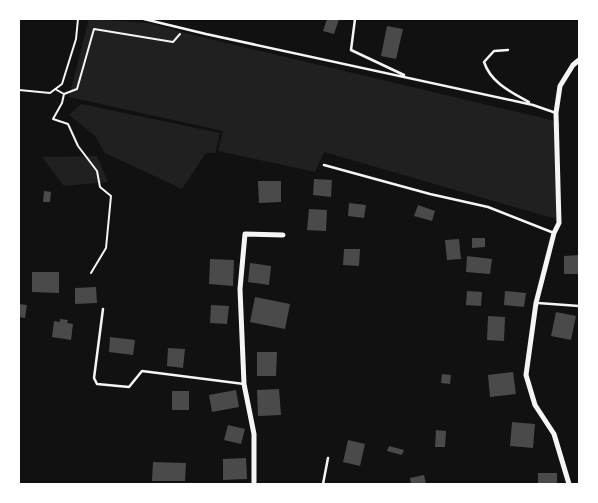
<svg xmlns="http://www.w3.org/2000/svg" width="598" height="503" font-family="'Titillium Web',sans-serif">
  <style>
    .green { fill: #202020 }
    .building { fill: #4a4a4a }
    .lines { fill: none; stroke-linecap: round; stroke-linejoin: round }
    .path { stroke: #f5f5f5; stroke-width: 2 }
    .service { stroke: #f5f5f5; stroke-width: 2.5 }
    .minor { stroke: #f5f5f5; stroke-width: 5 }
  </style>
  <rect width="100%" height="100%" fill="#111"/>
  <path class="green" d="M 89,19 L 148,23 L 197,36 L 560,122 L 556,219 L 324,152 L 315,172 L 218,151 L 223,131 L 69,97 Z
    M 81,104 L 220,133 L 215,153 L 206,153 L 182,189 L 105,153 L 95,136 L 69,115 Z
    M 97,156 L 108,182 L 64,186 L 42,157 Z"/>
  <path class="building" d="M 327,19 L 339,19 L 334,34 L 323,31 Z
    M 387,26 L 403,29 L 396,59 L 381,56 Z
    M 314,179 L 332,180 L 331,197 L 313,195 Z
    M 258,181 L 281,181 L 281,202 L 259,203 Z
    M 44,191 L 51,192 L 50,202 L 43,202 Z
    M 349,203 L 366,205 L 364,218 L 348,216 Z
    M 418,205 L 435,211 L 432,221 L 414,216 Z
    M 309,209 L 327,210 L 326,231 L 307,230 Z
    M 472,238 L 485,238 L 485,247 L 472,248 Z
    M 459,239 L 461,259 L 447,260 L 445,240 Z
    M 344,249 L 360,249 L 359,266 L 343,265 Z
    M 579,255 L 579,274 L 564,274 L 564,256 Z
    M 467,256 L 492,259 L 490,274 L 466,272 Z
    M 210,259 L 234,260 L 233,286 L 209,284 Z
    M 250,263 L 271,266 L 269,285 L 248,282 Z
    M 32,272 L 59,272 L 59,293 L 32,292 Z
    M 96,287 L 97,303 L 75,304 L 75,288 Z
    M 467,291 L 482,292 L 481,306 L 466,305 Z
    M 505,291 L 526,293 L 524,307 L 504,305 Z
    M 255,297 L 290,304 L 285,329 L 250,322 Z
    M 19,304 L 27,305 L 25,318 L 19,317 Z
    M 211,305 L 229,306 L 227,324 L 210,323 Z
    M 556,312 L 576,316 L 571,340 L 551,336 Z
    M 488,316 L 505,317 L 504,341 L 487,340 Z
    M 60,319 L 68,320 L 67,323 L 73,324 L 71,340 L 52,337 L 54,321 L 60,322 Z
    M 110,337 L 135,340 L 133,355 L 109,352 Z
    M 168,348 L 185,349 L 183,368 L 167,366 Z
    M 257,352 L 277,352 L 276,376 L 257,376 Z
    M 513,372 L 516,394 L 490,397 L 488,375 Z
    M 442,374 L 451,375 L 450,384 L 441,383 Z
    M 279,389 L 281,415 L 258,416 L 257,390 Z
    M 236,390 L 239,407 L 212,412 L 209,395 Z
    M 172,391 L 189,391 L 189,410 L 172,410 Z
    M 512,422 L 535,424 L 533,448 L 510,446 Z
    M 228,425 L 245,429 L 241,444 L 224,440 Z
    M 436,430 L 446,431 L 445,447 L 435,447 Z
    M 348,440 L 365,444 L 360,466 L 343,462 Z
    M 389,446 L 404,450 L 402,455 L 387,451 Z
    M 246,458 L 247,479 L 223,480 L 223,459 Z
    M 153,462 L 186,463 L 185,481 L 152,481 Z
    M 538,473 L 557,473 L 557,484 L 538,484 Z
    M 424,475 L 426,484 L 411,484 L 410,478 Z"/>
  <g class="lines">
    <path class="path" d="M 55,89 L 64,94 L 77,89 L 94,29 L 173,42 L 180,34
      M 19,90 L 50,93 L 62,84 L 76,39 L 78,19
      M 64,94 L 62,103 L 53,119 L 68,124 L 78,146 L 97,171 L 100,187 L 111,196 L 106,248 L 91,273"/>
    <path class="service" d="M 144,19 L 206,34 L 533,105 L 556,113
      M 355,19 L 351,50 L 404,75
      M 508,50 L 494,51 L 484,62 C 491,83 511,92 529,102
      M 324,165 L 430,194 L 488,207 L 554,233
      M 538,303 L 579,306
      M 103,309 L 94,378 L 97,384 L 129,387 L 142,371 L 244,384
      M 323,484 L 328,458"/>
    <path class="minor" d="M 254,484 L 254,434 L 244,384 L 240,289 L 245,234 L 283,235
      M 569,484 L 554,434 L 535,405 L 526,375 L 536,303 L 554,233 L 559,223 L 556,113 L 560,86 L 573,65 L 579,60"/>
  </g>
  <rect width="598" height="503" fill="none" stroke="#ffffff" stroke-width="40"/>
</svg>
